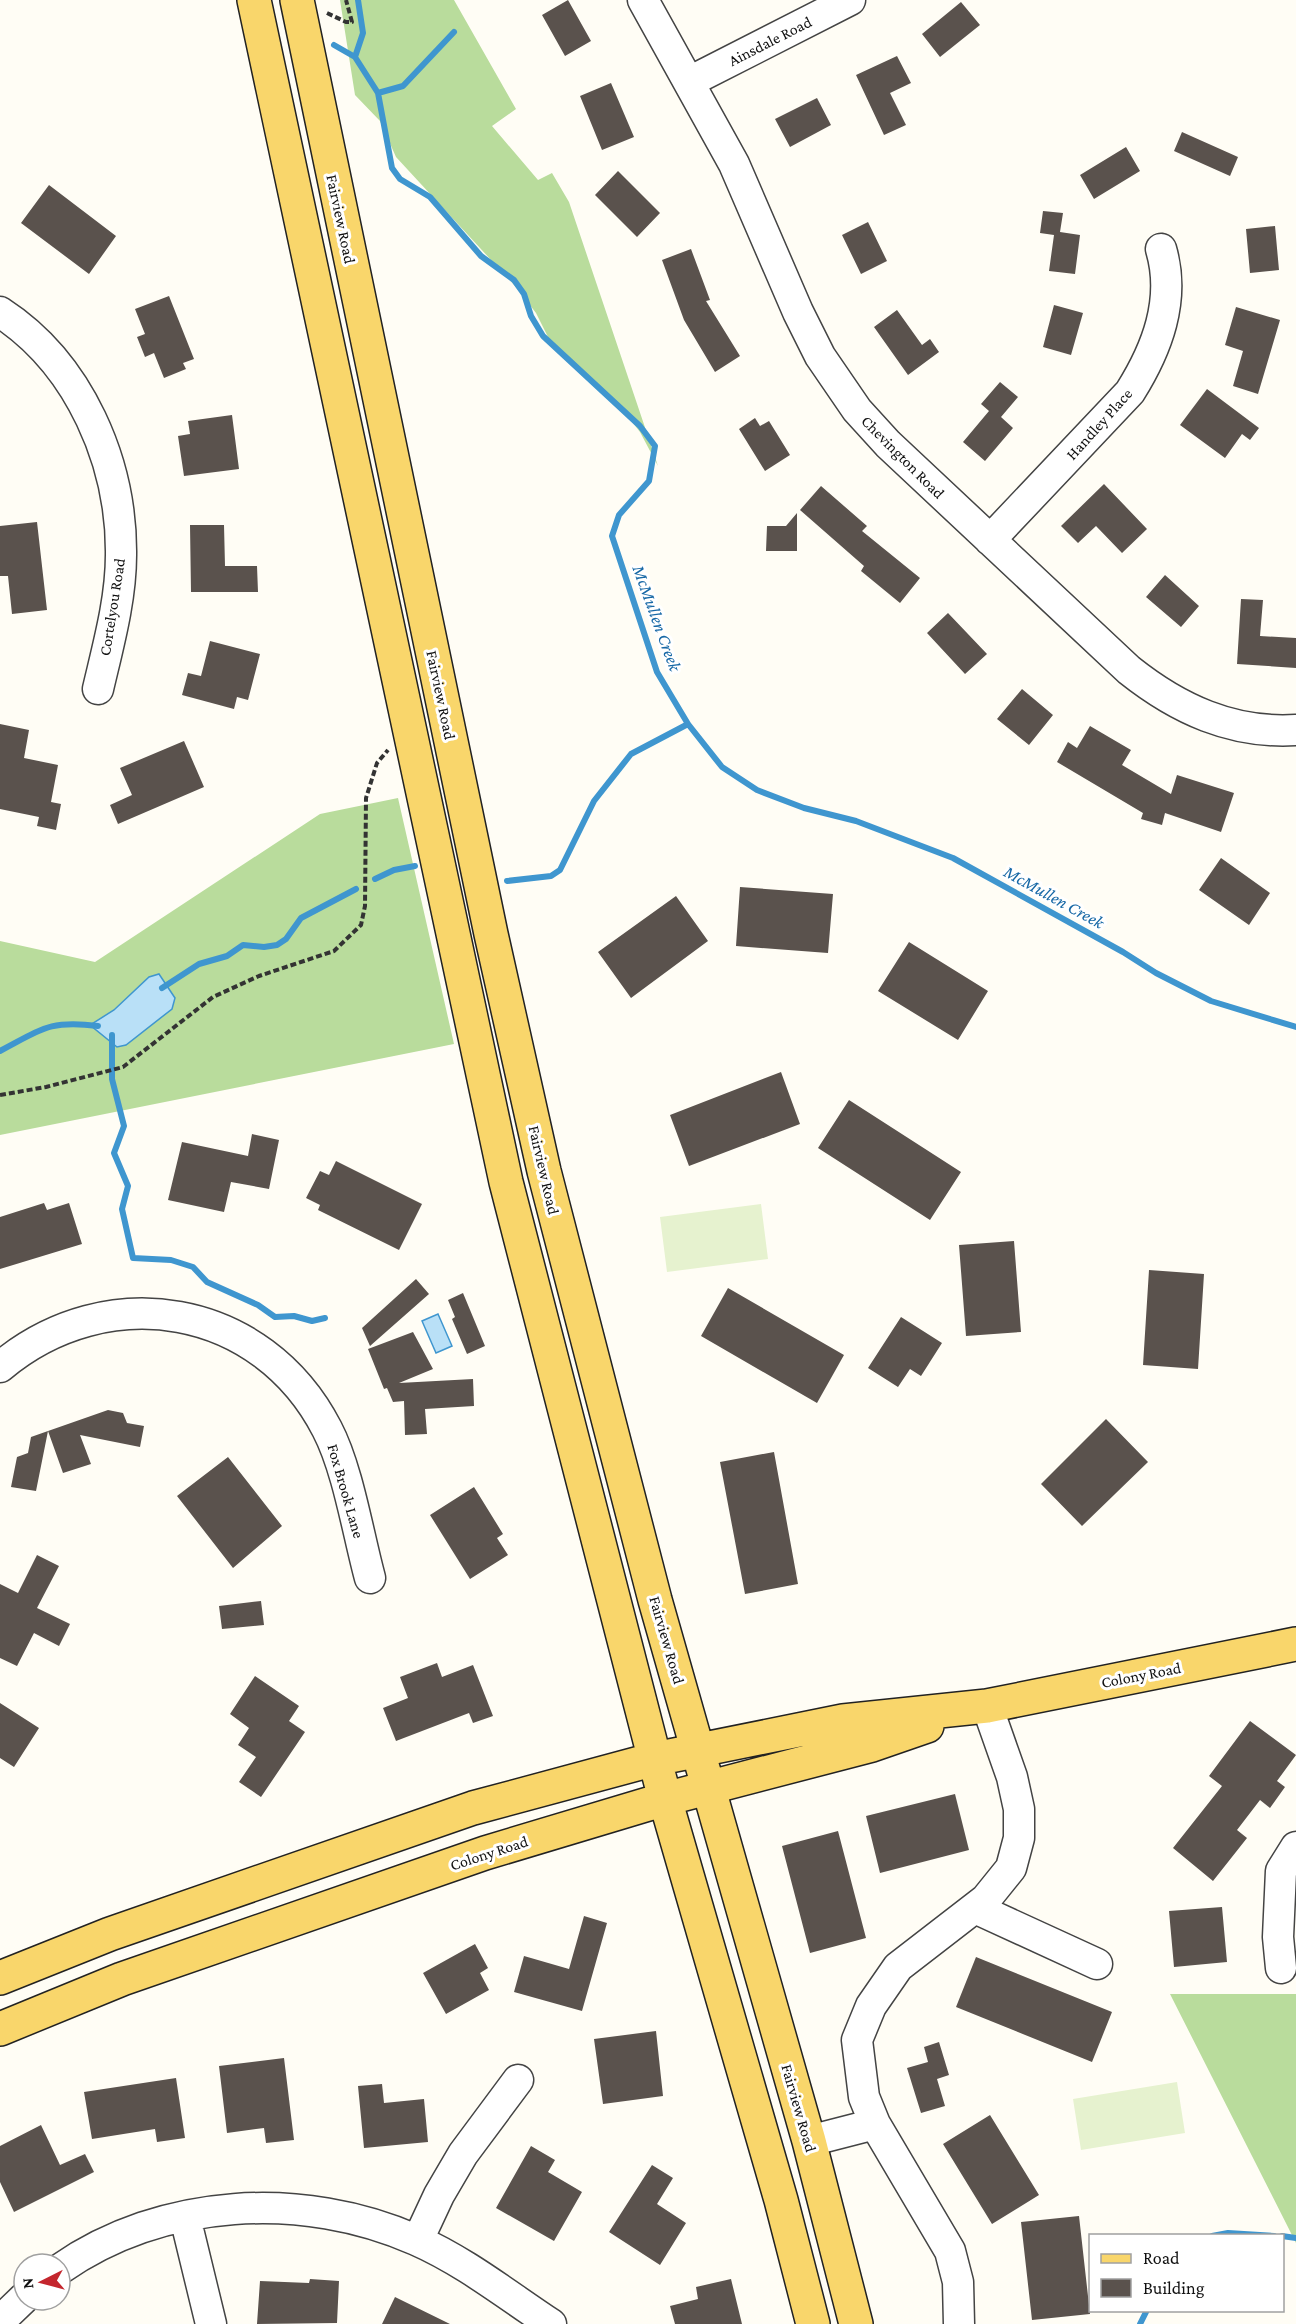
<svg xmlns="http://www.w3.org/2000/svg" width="1296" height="2324" font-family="'Crimson Pro',serif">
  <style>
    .forest { fill: #b9dc9c }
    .pitch { fill: #e6f2cf }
    .water { fill: #b9e0f7; stroke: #3f96cf; stroke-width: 1.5 }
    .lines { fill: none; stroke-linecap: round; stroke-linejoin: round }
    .stream { stroke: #3f96cf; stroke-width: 6 }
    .building { fill: #5a524d }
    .minor-casing { stroke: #444; stroke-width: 33 }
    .major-casing { stroke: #222; stroke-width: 36 }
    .path { stroke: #333; stroke-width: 4; stroke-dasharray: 6 3; stroke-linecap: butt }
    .minor { stroke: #fff; stroke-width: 30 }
    .major { stroke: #f9d66b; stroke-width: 33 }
    .labels { text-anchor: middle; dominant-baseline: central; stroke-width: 6; stroke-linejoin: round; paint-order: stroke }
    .street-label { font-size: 16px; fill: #111; stroke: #fff }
    .water-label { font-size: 18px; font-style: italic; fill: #1768a6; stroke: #fff }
  </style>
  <rect width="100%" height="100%" fill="#fffdf5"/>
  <path class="forest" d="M 340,0 L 454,0 L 516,109 L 492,126 L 538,180 L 552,173 L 569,202 L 658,466 L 640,432 L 622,409 L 549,339 L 536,313 L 516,287 L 396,157 L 380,121 L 355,95 Z
    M 398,798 L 454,1044 L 0,1135 L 0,941 L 95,962 L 320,814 Z
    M 1170,1994 L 1296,1994 L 1296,2243 Z"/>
  <path class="pitch" d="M 761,1204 L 768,1259 L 667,1272 L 660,1217 Z
    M 1177,2082 L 1185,2133 L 1081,2150 L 1073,2099 Z"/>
  <path class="water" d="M 159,974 L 175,998 L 172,1009 L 126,1045 L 117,1047 L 90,1025 L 114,1010 L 149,977 Z
    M 438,1314 L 452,1346 L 436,1353 L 422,1321 Z"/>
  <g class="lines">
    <path class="stream" d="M 334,45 L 355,57 L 378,93 L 392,168 L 400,179 L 430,197 L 481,256 L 514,280 L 524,294 L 531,316 L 543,336 L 640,426 L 655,446 L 649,481 L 619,515 L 612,536 L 657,672 L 688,724 L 722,767 L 757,790 L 804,808 L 856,821 L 953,858 L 1123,952 L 1156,973 L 1211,1001 L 1296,1027
      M 355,57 L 363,33 L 358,0
      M 378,93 L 403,86 L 454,32
      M 375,879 L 394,870 L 415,866
      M 507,881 L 551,876 L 560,870 L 594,801 L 631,754 L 688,724
      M 162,988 L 199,964 L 227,956 L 243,945 L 264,947 L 277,945 L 286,939 L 301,918 L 356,889
      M 112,1035 L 112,1079 L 124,1126 L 114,1153 L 128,1186 L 122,1209 L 133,1258 L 171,1260 L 193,1267 L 207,1282 L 258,1305 L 275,1317 L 294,1316 L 312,1321 L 325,1318
      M 0,1051 C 42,1029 49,1020 98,1026
      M 1212,2236 L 1228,2233 L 1274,2236
      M 1282,2236 L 1296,2238
      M 1140,2324 L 1147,2310"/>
  </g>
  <path class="building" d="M 568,0 L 591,41 L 565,56 L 542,15 Z
    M 961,2 L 980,25 L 940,57 L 922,34 Z
    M 897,56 L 911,83 L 890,93 L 906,125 L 884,135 L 856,75 Z
    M 611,83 L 634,137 L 602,150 L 580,96 Z
    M 817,98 L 831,125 L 790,147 L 775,119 Z
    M 1182,132 L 1238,157 L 1230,176 L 1174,151 Z
    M 1126,147 L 1140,171 L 1094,199 L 1080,175 Z
    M 618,171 L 660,213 L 637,237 L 595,195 Z
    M 49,185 L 116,236 L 89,274 L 21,223 Z
    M 1043,211 L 1063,213 L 1060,232 L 1080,235 L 1075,274 L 1049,271 L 1054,235 L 1040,233 Z
    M 868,222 L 887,261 L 861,274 L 842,235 Z
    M 1275,226 L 1279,270 L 1250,273 L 1246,229 Z
    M 691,249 L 710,300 L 706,301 L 740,356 L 715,372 L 684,320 L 662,260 Z
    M 169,296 L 194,359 L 183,363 L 186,369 L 164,378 L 154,353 L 145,357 L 137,337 L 145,334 L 135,309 Z
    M 1054,305 L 1083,313 L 1071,355 L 1043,347 Z
    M 1236,307 L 1280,320 L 1258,394 L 1233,386 L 1243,351 L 1225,345 Z
    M 897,310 L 922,345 L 930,339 L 939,352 L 908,375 L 874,327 Z
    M 1000,382 L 1018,397 L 1001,417 L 1013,428 L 985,461 L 963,442 L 989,411 L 981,404 Z
    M 1207,389 L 1259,428 L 1250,440 L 1242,434 L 1225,458 L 1180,425 Z
    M 232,415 L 239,469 L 184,476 L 178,436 L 190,434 L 188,421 Z
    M 755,418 L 760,426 L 769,421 L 790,455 L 765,471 L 739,429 Z
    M 1104,484 L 1147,529 L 1122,553 L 1096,526 L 1078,543 L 1061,526 Z
    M 821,486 L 867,526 L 862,531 L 920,578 L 900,603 L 861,571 L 864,566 L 800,510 Z
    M 797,513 L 797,551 L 766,551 L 767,526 L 786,526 Z
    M 37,522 L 47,610 L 12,614 L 8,576 L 0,576 L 0,526 Z
    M 190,525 L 224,525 L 225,566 L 257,566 L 258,592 L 191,592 Z
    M 1165,575 L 1199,606 L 1181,627 L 1146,597 Z
    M 1241,599 L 1263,600 L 1260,636 L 1296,638 L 1296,668 L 1237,664 Z
    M 948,613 L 987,654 L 965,674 L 927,633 Z
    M 210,641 L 260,654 L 248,700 L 237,697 L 234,709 L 182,695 L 188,673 L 201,676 Z
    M 1022,689 L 1053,715 L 1029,745 L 997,719 Z
    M 0,724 L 29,730 L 24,758 L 58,765 L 51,802 L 61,804 L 56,830 L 37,826 L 39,817 L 0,809 Z
    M 1090,726 L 1131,750 L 1122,765 L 1171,794 L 1177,775 L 1234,793 L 1221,832 L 1165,813 L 1162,825 L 1141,819 L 1143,813 L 1057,762 L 1068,742 L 1077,748 Z
    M 184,741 L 204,787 L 118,824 L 110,805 L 132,795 L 120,768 Z
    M 1221,858 L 1270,893 L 1249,925 L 1199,890 Z
    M 740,887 L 833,894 L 828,953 L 736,946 Z
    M 676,896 L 708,941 L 631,998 L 598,952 Z
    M 909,942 L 988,991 L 958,1040 L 878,991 Z
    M 781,1072 L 800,1124 L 689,1166 L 670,1115 Z
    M 849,1100 L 961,1172 L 930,1220 L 818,1148 Z
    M 252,1134 L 279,1140 L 269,1189 L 231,1182 L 224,1212 L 168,1200 L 182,1142 L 248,1156 Z
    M 336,1161 L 422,1204 L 399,1250 L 318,1210 L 320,1205 L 306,1198 L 320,1171 L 329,1175 Z
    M 44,1203 L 47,1210 L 69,1203 L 82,1244 L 0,1269 L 0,1217 Z
    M 1014,1241 L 1021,1332 L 966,1336 L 959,1245 Z
    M 1149,1270 L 1204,1274 L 1198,1369 L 1143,1365 Z
    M 416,1279 L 429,1294 L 370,1346 L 362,1328 Z
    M 728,1288 L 844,1355 L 817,1403 L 701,1336 Z
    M 463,1293 L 485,1346 L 467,1354 L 452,1319 L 455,1317 L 448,1300 Z
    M 901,1317 L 942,1343 L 921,1376 L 910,1369 L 898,1387 L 868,1368 Z
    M 413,1332 L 433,1369 L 399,1383 L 473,1379 L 474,1406 L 425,1409 L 427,1434 L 405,1435 L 404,1401 L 393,1402 L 387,1388 L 384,1389 L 368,1349 Z
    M 108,1410 L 123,1413 L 127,1423 L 144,1426 L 140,1447 L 80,1435 L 91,1464 L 63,1473 L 48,1431 Z
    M 1106,1419 L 1148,1462 L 1082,1526 L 1041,1484 Z
    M 48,1431 L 36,1491 L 11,1487 L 17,1457 L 28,1453 L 31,1437 Z
    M 774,1452 L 798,1584 L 745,1594 L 720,1462 Z
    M 228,1457 L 282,1526 L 233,1568 L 177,1496 Z
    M 474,1487 L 503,1534 L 497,1538 L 508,1555 L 470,1579 L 430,1515 Z
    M 37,1555 L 59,1566 L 37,1608 L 70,1624 L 59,1646 L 34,1633 L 17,1666 L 0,1658 L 0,1584 L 18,1593 Z
    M 261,1601 L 264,1625 L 222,1629 L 219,1606 Z
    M 437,1663 L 442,1677 L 473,1665 L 493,1716 L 473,1723 L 469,1713 L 396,1741 L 383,1708 L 408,1698 L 400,1677 Z
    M 255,1676 L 299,1706 L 289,1721 L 305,1732 L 261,1797 L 239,1782 L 256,1757 L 238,1745 L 249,1728 L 230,1714 Z
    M 0,1703 L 39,1728 L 14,1767 L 0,1758 Z
    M 1250,1721 L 1296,1755 L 1277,1781 L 1285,1787 L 1270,1808 L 1260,1800 L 1237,1830 L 1247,1838 L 1213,1881 L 1173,1848 L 1222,1786 L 1209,1776 Z
    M 955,1794 L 969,1850 L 880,1873 L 866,1816 Z
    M 838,1831 L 866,1938 L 810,1953 L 782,1846 Z
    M 1222,1907 L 1227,1962 L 1174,1967 L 1169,1911 Z
    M 584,1916 L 607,1923 L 582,2011 L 514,1992 L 524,1956 L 569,1969 Z
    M 475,1944 L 488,1968 L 480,1973 L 489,1990 L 446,2014 L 423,1973 Z
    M 976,1957 L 1112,2012 L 1092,2062 L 956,2007 Z
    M 656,2031 L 663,2096 L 603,2104 L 594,2039 Z
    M 939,2042 L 949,2075 L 937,2079 L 945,2106 L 921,2113 L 907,2068 L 928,2062 L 924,2047 Z
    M 284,2058 L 294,2140 L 266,2143 L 264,2128 L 227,2133 L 219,2066 Z
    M 176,2078 L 185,2138 L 157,2142 L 155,2129 L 92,2139 L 84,2092 Z
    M 382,2084 L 384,2103 L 424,2099 L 428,2142 L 364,2148 L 358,2086 Z
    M 990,2115 L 1039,2195 L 992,2224 L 943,2144 Z
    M 41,2125 L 60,2165 L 85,2154 L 94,2172 L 14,2212 L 0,2182 L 0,2146 Z
    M 531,2146 L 555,2160 L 548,2172 L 582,2192 L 554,2241 L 496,2208 Z
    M 652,2165 L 673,2178 L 657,2204 L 686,2223 L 660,2265 L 609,2232 Z
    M 1079,2216 L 1090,2314 L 1032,2320 L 1021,2222 Z
    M 310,2279 L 339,2281 L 337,2323 L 257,2324 L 260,2281 L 309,2283 Z
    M 731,2279 L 742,2324 L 675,2324 L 670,2306 L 698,2299 L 696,2287 Z
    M 395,2297 L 450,2324 L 382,2324 Z"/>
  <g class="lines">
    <g class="minor-casing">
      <path id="minor" d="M 643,0 L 734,164 L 798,312 L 820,356 L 857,410 L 888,444 L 1129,670 C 1178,709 1232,734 1296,730
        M 689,82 L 850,0
        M 0,312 C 80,364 122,463 121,555 C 121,600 108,646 98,689
        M 990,540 L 1130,392 C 1157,349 1176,300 1161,249
        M 0,1367 C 107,1277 262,1303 327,1429 C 348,1469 358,1534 370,1578
        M 975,1908 L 1097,1964
        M 1281,1968 L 1278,1937 L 1281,1871 L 1296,1847
        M 809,2141 L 875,2124
        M 185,2217 L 211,2324
        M 418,2240 L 439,2195 L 463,2154 L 518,2080
        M 60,2269 C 162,2198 303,2190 416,2240 C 464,2261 507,2295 551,2324
        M 0,2321 L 24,2298
        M 959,2324 L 958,2282 L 950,2251 L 875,2124 L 864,2097 L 857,2040 L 871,2006 L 898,1967 L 986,1899 L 1011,1868 L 1019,1838 L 1019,1809 L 1012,1777 L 987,1706"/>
    </g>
    <g class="major-casing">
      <path id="major" d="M 254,0 L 506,1182 L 665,1799 L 781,2200 L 813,2324
        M 297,0 L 491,934 L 544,1171 L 655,1600 L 809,2141 L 856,2324
        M 0,1978 L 110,1934 L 473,1808 L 655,1759 L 843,1721 L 987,1706 L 1296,1644
        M 0,2029 L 122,1979 L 485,1853 L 665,1799 L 872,1745 L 927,1726"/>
    </g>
    <path class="path" d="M 327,13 L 346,22 L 352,22 L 346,0
      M 0,1095 L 46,1087 L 123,1067 L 213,997 L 259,976 L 334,951 L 361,925 L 365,906 L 366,798 L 377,763 L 388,750"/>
    <use href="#minor" class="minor"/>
    <use href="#major" class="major"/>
  </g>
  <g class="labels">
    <g class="street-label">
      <text transform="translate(770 41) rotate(-27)">Ainsdale Road</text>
      <text transform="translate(341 219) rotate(78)">Fairview Road</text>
      <text transform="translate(1099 424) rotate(-48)">Handley Place</text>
      <text transform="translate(903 457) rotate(45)">Chevington Road</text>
      <text transform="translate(112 607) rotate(-81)">Cortelyou Road</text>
      <text transform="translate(441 695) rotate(78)">Fairview Road</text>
      <text transform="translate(544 1170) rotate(77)">Fairview Road</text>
      <text transform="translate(346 1491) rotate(74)">Fox Brook Lane</text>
      <text transform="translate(667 1640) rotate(74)">Fairview Road</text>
      <text transform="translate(1141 1675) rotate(-11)">Colony Road</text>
      <text transform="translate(489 1853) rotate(-18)">Colony Road</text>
      <text transform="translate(799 2108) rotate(74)">Fairview Road</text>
    </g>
    <g class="water-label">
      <text transform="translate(657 618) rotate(70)">McMullen Creek</text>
      <text transform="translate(1054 897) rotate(29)">McMullen Creek</text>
    </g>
  </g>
  <rect x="1089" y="2234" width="195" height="78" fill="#ffffff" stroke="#a0a0a0" stroke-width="1.5"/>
  <rect x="1101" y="2254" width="30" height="9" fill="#f9d66b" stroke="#a0a0a0" stroke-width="1.5"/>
  <text x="1143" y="2264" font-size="18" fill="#111111">Road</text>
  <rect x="1101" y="2279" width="30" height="18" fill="#5a524d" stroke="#a0a0a0" stroke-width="1.5"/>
  <text x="1143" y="2294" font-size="18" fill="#111111">Building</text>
  <g transform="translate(42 2282) rotate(264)"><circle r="28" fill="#ffffff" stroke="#a0a0a0" stroke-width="1.5"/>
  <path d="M0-4.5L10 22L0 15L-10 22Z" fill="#c4262e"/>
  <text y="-9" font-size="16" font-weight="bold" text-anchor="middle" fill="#111111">N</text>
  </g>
</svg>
